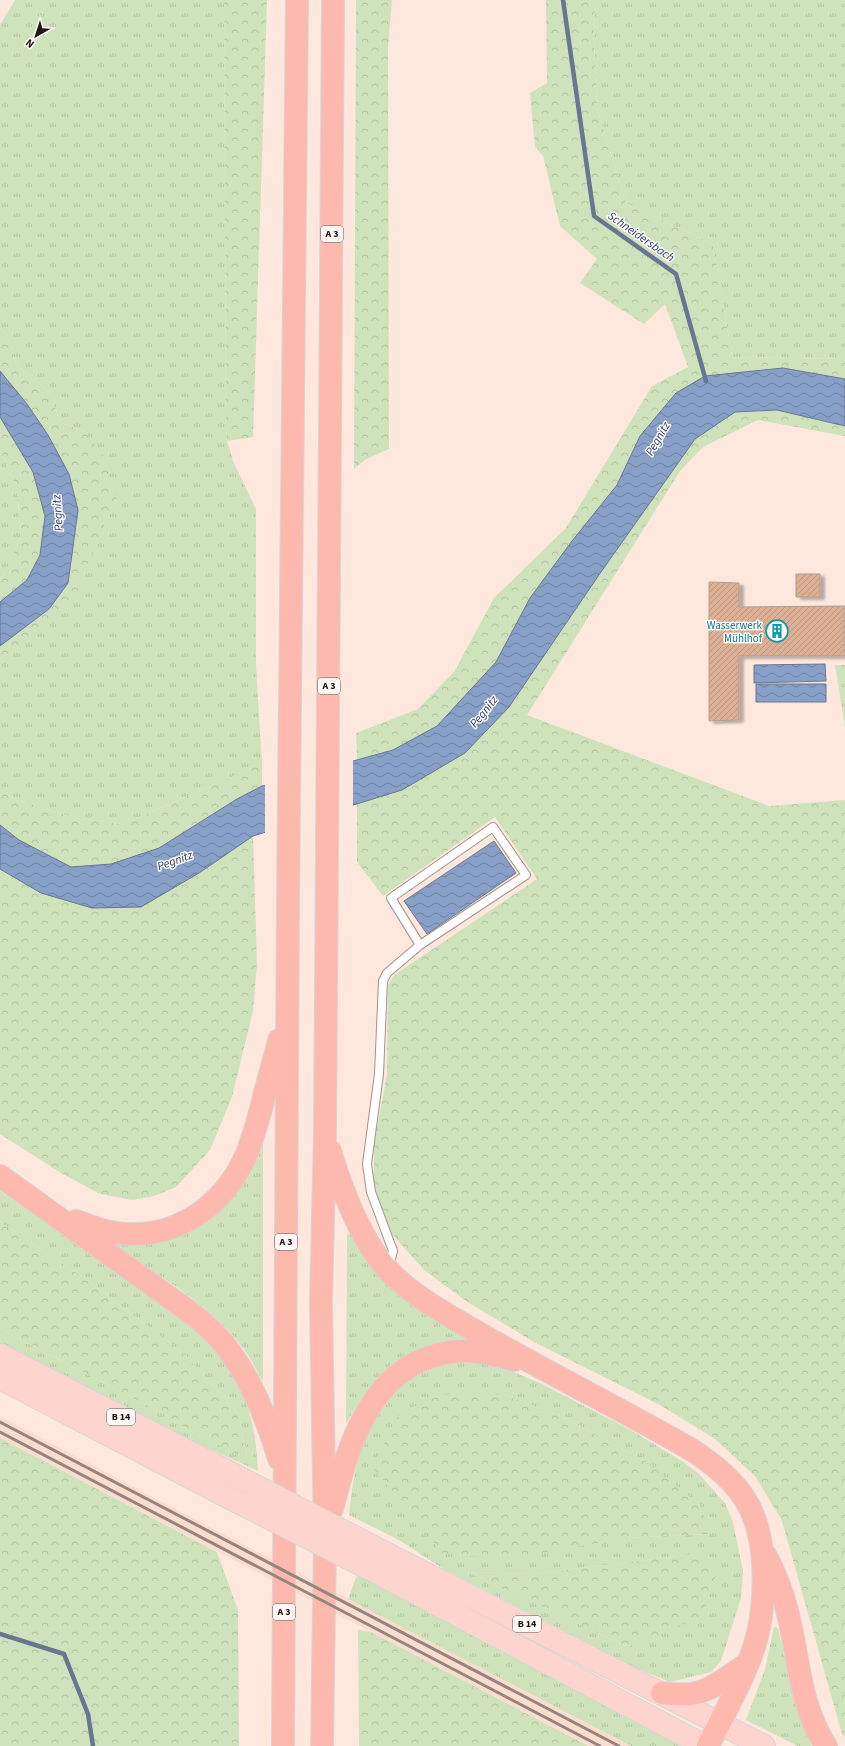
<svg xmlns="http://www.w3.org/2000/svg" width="845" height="1746" font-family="'Source Sans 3',sans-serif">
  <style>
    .built { fill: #fbddcf }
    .grass { fill: url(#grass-tufts); fill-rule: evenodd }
    .forest { fill: url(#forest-crowns) }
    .water { fill: url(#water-waves); stroke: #687791 }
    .pier { fill: #fee8de }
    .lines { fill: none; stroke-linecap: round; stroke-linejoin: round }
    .stream { stroke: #687791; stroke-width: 4.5 }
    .building { fill: url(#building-hatch); stroke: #af9c90; filter: url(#shadow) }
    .lane-casing { stroke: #a59087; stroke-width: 10 }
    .primary-casing { stroke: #d7d5d5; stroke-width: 24 }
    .highway-casing { stroke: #d7d5d5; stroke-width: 24 }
    .lane { stroke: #fff; stroke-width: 8 }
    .primary { stroke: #fed5ce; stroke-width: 22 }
    .highway { stroke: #fdb9ad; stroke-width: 22 }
    .rail { stroke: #94857e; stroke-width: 3 }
    .primary-bridge-casing { stroke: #d7d5d5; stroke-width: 24; stroke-linecap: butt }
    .primary-bridge { stroke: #fed5ce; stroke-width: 22 }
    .labels { text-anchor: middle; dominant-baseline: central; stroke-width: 3; stroke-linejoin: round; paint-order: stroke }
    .shield { fill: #fef9f7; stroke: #625c58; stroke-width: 1 }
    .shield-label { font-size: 10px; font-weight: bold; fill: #1f1814 }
    .culture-label { font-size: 11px; fill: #0d838f; stroke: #fef9f7; text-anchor: end }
    .water-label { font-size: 12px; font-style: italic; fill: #223f71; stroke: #fef9f7 }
  </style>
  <defs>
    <pattern id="grass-tufts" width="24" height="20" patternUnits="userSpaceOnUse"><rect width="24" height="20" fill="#cee3bb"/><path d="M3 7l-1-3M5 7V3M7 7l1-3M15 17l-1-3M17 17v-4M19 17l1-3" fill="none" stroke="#b0c2a0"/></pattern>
    <pattern id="forest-crowns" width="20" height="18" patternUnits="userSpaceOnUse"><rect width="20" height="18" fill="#cee3bb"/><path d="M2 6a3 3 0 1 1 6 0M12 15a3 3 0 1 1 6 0" fill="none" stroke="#b0c2a0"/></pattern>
    <pattern id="water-waves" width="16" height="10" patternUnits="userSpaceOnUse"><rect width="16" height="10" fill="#88a0c7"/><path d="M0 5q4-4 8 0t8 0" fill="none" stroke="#6f81a0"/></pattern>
    <pattern id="building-hatch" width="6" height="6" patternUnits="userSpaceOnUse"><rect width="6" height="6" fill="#dcb095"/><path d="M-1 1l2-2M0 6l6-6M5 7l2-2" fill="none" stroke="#bc9780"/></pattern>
    <filter id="shadow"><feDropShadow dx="4.5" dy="2.5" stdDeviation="1" flood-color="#0004"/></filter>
  </defs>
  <rect width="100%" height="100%" fill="#fee8de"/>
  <path class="built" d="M 0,1416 L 225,1535 L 631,1746 L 588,1746 L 371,1632 L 0,1438 Z"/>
  <path class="grass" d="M 15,0 L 224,0 L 226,428 L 227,441 L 233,461 L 256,509 L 256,666 L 262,763 L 217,784 L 122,824 L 79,819 L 13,799 L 0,789 L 0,658 L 18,648 L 103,528 L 117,500 L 85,432 L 59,422 L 53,398 L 33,376 L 18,368 L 6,334 L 0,328 L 0,25 Z
    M 595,0 L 845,0 L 845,359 L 732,357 L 713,244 L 626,203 L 597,108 L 594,41 Z
    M 0,450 L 17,489 L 21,536 L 4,575 L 0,578 Z
    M 835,665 L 845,665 L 845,727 Z
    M 263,1141 L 263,1382 C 256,1369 249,1355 239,1343 C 208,1302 151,1271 109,1243 C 119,1243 129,1245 139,1244 C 187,1241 220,1216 246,1177 C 253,1166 258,1153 263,1141 Z
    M 0,1191 C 39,1218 78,1245 117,1272 C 152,1295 206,1329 228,1364 C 249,1399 256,1431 258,1471 L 181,1436 L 0,1343 L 0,1329 L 164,1414 L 192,1432 L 247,1458 L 239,1415 L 184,1354 L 80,1275 L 0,1222 Z
    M 351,1233 L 477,1342 C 462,1344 446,1343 431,1346 C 390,1354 365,1390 346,1424 L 347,1235 Z
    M 450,1362 L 470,1362 L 500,1366 L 542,1384 L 629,1429 L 682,1461 L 698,1473 L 725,1503 L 733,1522 L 743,1571 L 741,1598 L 721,1661 L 711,1672 L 670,1682 L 638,1669 L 445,1570 L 399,1540 L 349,1515 C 353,1474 362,1428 389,1395 C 392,1392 395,1387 399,1384 C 415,1374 433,1368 450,1362 ZM 503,1394 L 563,1417 L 645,1461 L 711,1534 L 624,1538 ZM 695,1554 L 628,1647 L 467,1572 L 533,1574 Z
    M 357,1575 L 377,1585 L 682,1746 L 631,1746 L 348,1599 Z
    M 774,1627 L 778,1628 L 796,1706 L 811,1746 L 798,1746 L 746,1720 L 765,1669 Z"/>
  <path class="forest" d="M 224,0 L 267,0 L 253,437 L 227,441 L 226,428 Z
    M 356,0 L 392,0 L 388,48 L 389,449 L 366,459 L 354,469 Z
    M 546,0 L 595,0 L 594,41 L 597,108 L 626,203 L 713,244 L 732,357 L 845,359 L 845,379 L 783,368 L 640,436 L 617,485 L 572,541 L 530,598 L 496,662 L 437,726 L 393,750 L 357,760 L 356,733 L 418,709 L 454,672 L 494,598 L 566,528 L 652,386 L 688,367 L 665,304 L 644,324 L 580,283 L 597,259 L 560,226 L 543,156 L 535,147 L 530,93 L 547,83 Z
    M 0,328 L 6,334 L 18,368 L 33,376 L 53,398 L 59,422 L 85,432 L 105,458 L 117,500 L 103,528 L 72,605 L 18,648 L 0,658 L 0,646 L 68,583 L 78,510 L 69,474 L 48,435 L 27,404 L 0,371 Z
    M 777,410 L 845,426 L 845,436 L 758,420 L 703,447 L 680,471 L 527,715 L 769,806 L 845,800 L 845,1737 L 842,1734 L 782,1521 L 755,1476 L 715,1439 L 660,1405 L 534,1342 L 466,1301 L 424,1270 L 384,1225 L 374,1190 L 374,1143 L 387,1075 L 388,985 L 394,975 L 537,879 L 495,817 L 383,896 L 357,862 L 357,803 L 402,790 L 552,645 L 601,572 L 695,439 L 735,412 Z
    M 0,417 L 33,472 L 45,516 L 40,555 L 27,580 L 0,602 L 0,578 L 4,575 L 21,536 L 17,489 L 0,450 Z
    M 262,763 L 262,786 L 237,799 L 159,848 L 111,864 L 71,867 L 19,840 L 0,825 L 0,789 L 13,799 L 79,819 L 122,824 L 217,784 Z
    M 253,836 L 257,964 L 253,1011 L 232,1097 L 210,1150 L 176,1187 L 154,1196 L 132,1200 L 100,1194 L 61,1173 L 0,1134 L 0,869 L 41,893 L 199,873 Z
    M 0,1222 L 80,1275 L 184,1354 L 239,1415 L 247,1459 L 192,1432 L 164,1414 L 0,1329 Z
    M 458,1392 L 503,1394 L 563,1417 L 645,1461 L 699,1504 L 711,1534 L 624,1538 L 507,1560 L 442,1553 L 372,1467 L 399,1414 L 427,1400 Z
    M 0,1438 L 217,1552 L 238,1610 L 239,1746 L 0,1746 Z
    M 695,1554 L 717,1572 L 703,1616 L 628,1647 L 466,1572 L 533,1574 Z
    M 358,1630 L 371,1632 L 588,1746 L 359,1746 Z"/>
  <path class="water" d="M 783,368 L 845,379 L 845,426 L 777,410 L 735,412 L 695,439 L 601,572 L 509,707 L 465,753 L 402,790 L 253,836 L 199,873 L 141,907 L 92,908 L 41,893 L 0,869 L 0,825 L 19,840 L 71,867 L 111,864 L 159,848 L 237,799 L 262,786 L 393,750 L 437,726 L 496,662 L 530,598 L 572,541 L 617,485 L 640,436 L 676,393 L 705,376 Z
    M 0,371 L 27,404 L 48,435 L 69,474 L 78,510 L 68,583 L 49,609 L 0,646 L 0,602 L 27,580 L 40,555 L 45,516 L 33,472 L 0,417 Z
    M 825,664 L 826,681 L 754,683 L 754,665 Z
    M 756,684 L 826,684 L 826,702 L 756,702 Z
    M 494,841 L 516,873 L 427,934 L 404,901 Z"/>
  <path class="pier" d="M 353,759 L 353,807 L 265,834 L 265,784 Z"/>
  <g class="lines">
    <path class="stream" d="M 563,0 L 594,216 L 676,274 L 706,381
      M 0,1634 L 64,1654 L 88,1714 L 93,1746"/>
  </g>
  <path class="building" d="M 796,574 L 820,574 L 820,597 L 796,597 Z
    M 709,582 L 739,583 L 739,607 L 845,606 L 845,656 L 739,656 L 739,720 L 709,721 Z"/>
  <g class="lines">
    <g class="lane-casing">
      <path id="lane" d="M 389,1267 L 393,1251 L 371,1192 L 367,1164 L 379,1074 L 383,981 L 387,973 L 420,945 L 526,875 L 493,827 L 391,898 L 420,945"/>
    </g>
    <g class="primary-casing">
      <path id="primary" d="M 0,1355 L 242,1479
        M 0,1378 L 232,1499
        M 391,1556 L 764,1746
        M 382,1575 L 705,1746"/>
    </g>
    <g class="highway-casing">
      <path id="highway" d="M 330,1151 C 341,1187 356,1227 378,1258 C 402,1291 443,1312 477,1332 C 548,1373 621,1409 692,1450 C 712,1463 732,1479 745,1499 C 769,1537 767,1603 755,1644 C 744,1679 724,1713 708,1746
        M 0,1176 L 194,1315 C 202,1322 210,1328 217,1336 C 248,1370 266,1415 279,1459
        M 76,1221 C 92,1227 111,1234 129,1234 C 180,1236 222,1205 244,1160 C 252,1143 257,1123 262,1105 C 267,1083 274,1062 279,1040
        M 332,1509 C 350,1438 375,1355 463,1351 C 480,1350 498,1356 514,1360
        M 766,1556 C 775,1573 782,1591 787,1610 C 799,1656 799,1705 826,1746
        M 662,1693 C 671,1694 680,1695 690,1694 C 711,1692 730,1675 747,1664
        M 283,1746 L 288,903 L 297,0
        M 322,1746 L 325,1536 L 321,1304 L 325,1132 L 333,0"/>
    </g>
    <use href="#lane" class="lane"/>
    <use href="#primary" class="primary"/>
    <use href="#highway" class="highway"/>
    <path class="rail" d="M 0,1422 L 619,1746
      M 0,1432 L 600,1746"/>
    <g class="primary-bridge-casing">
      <path id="primary-bridge" d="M 242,1479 L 391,1556
        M 232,1499 L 382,1575"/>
    </g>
    <use href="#primary-bridge" class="primary-bridge"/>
  </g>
  <defs>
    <g id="building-ring" transform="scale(1.15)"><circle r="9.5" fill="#fef9f7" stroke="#0f9aa8" stroke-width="1.5"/><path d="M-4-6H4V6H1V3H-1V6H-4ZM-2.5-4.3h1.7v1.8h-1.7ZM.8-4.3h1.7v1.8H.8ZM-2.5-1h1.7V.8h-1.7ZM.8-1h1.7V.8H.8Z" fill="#0f9aa8"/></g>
  </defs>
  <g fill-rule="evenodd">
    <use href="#building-ring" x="777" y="631"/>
  </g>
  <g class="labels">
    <g class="shield">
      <rect x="321" y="226" width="22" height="16" rx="3"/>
      <rect x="318" y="678" width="22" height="16" rx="3"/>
      <rect x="275" y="1234" width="22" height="16" rx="3"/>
      <rect x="107" y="1409" width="28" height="16" rx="3"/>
      <rect x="273" y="1604" width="22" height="16" rx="3"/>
      <rect x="513" y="1616" width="28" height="16" rx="3"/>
    </g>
    <g class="shield-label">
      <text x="332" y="234">A 3</text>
      <text x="329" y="686">A 3</text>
      <text x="286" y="1242">A 3</text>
      <text x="121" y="1417">B 14</text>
      <text x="284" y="1612">A 3</text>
      <text x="527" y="1624">B 14</text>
    </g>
    <g class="culture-label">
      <text x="762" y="625">Wasserwerk<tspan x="762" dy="13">Mühlhof</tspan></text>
    </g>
    <g class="water-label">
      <text transform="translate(641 237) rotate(35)">Schneidersbach</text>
      <text transform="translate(658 439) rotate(-60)">Pegnitz</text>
      <text transform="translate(58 513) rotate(-94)">Pegnitz</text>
      <text transform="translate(484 712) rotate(-51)">Pegnitz</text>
      <text transform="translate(175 861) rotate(-20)">Pegnitz</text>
    </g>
  </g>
  <g transform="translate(36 36) rotate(219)" stroke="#fef9f7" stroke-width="3" paint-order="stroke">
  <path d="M0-3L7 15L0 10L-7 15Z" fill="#1f1814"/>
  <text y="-6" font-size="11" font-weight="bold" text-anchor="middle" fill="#1f1814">N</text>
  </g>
</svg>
